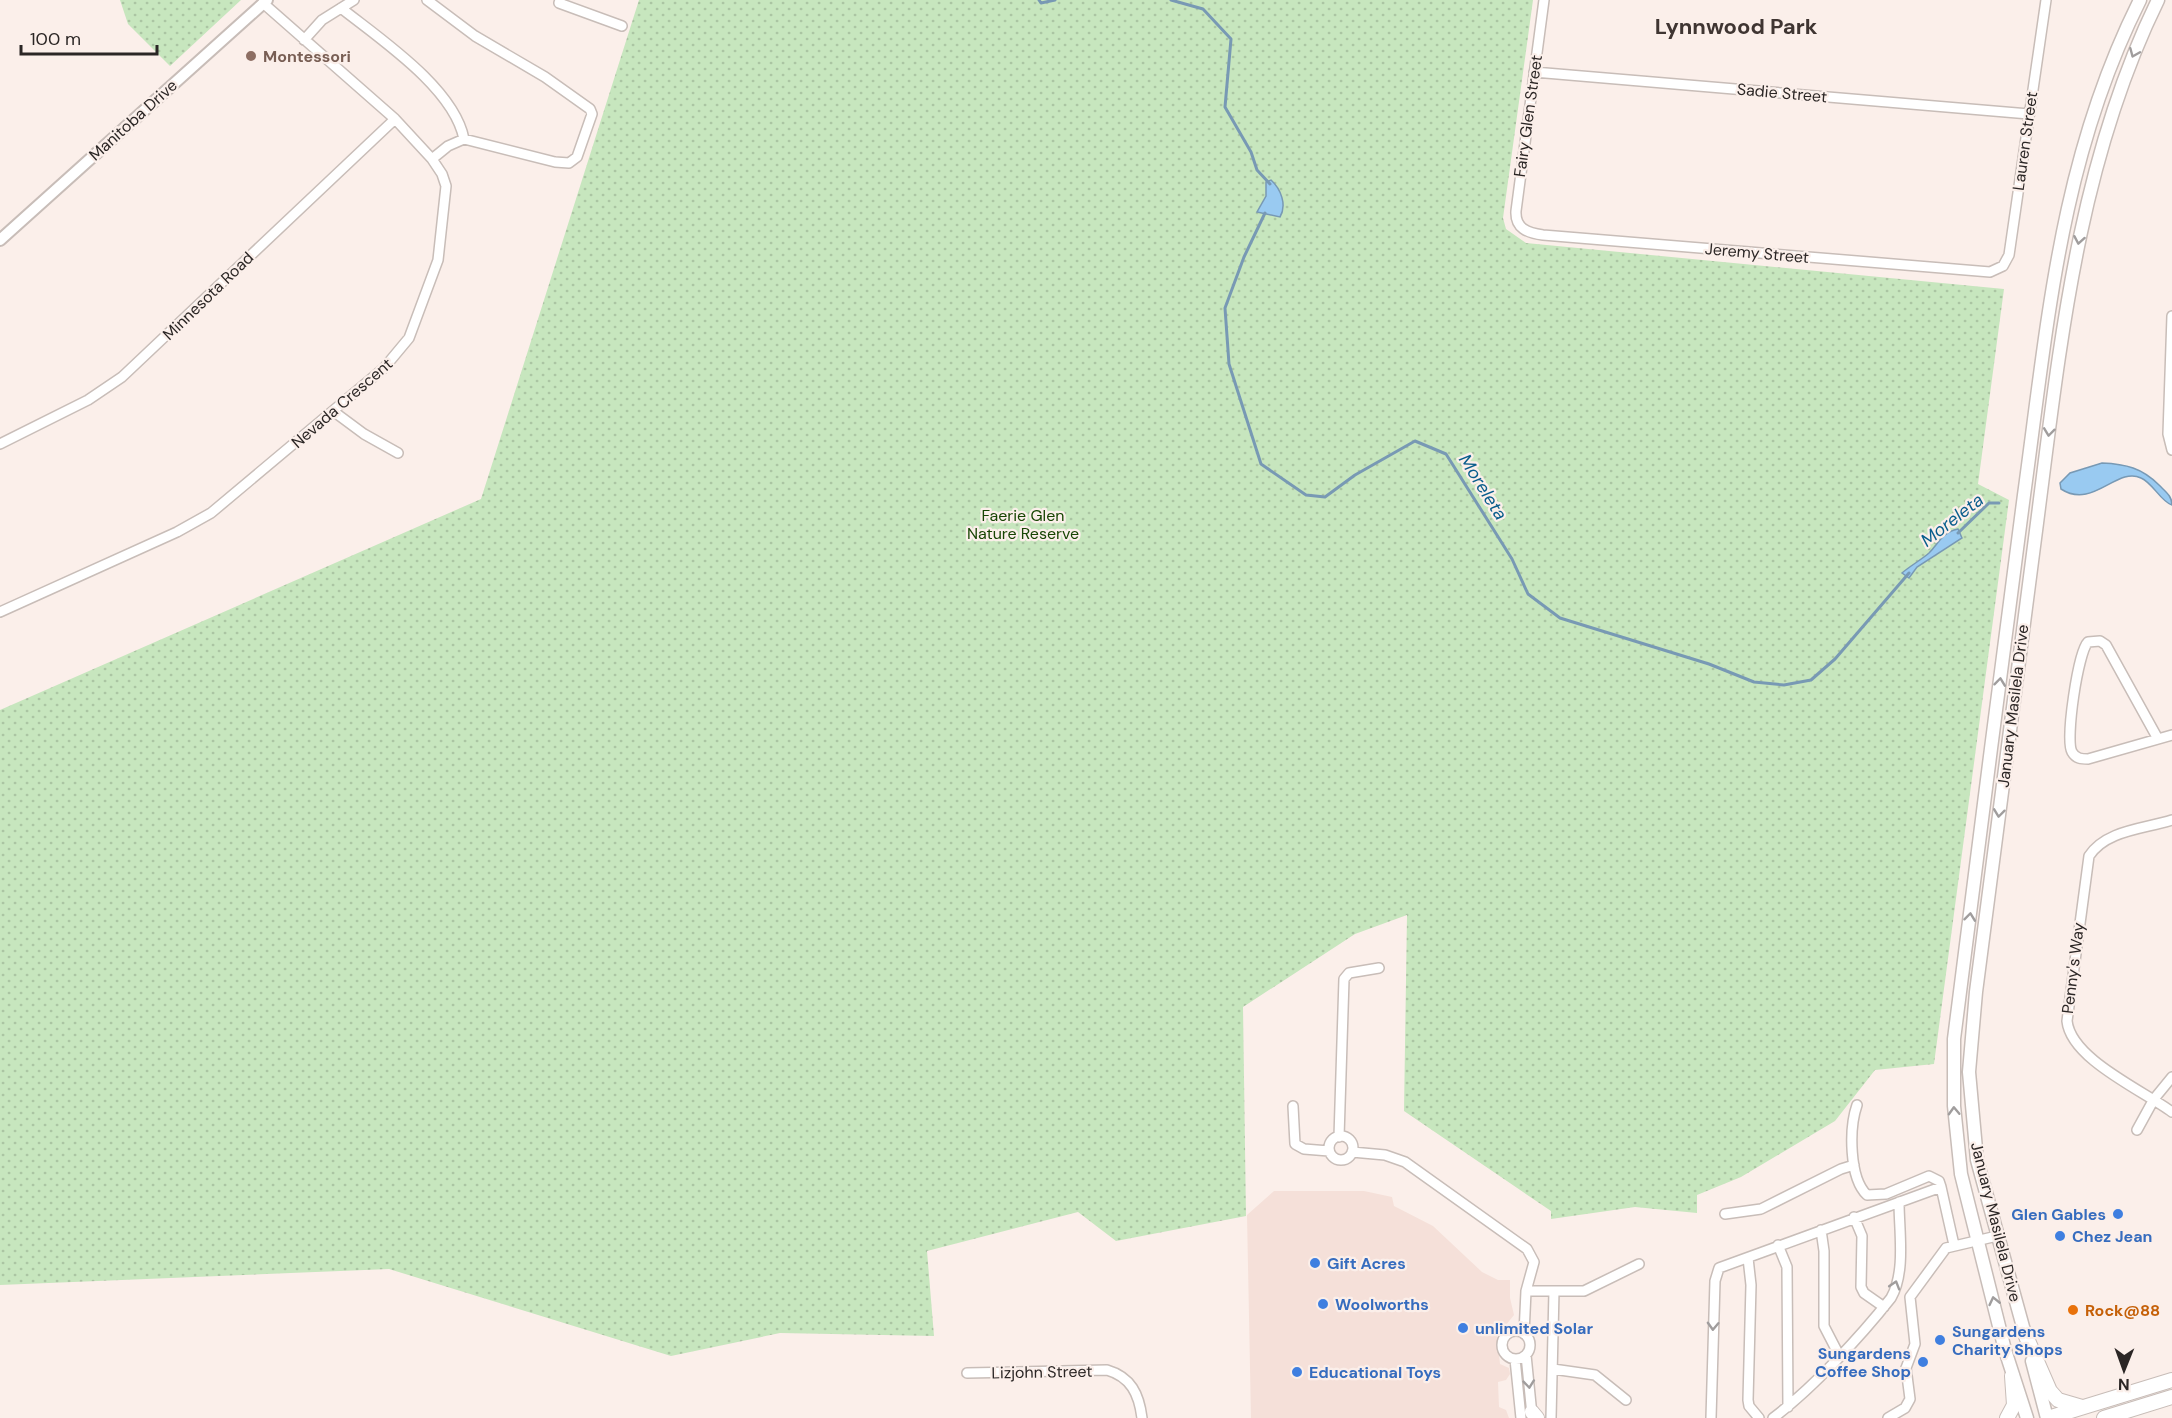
<svg xmlns="http://www.w3.org/2000/svg" width="2172" height="1418" font-family="'DM Sans',sans-serif">
  <style>
    .built { fill: #f5e0d9 }
    .grass { fill: url(#grass-dots) }
    .water { fill: #99caf1; stroke: #7899b4; stroke-width: 1.5 }
    .lines { fill: none; stroke-linecap: round; stroke-linejoin: round }
    .stream { stroke: #7899b4; stroke-width: 3 }
    .minor-casing { stroke: #c8bdb8; stroke-width: 12 }
    .tertiary-casing { stroke: #c8bdb8; stroke-width: 14 }
    .secondary-casing { stroke: #c8bdb8; stroke-width: 15 }
    .primary-casing { stroke: #c8bdb8; stroke-width: 16 }
    .minor { stroke: #fff; stroke-width: 9 }
    .tertiary { stroke: #fff; stroke-width: 10 }
    .secondary { stroke: #fff; stroke-width: 12 }
    .primary { stroke: #fff; stroke-width: 14 }
    .oneway { stroke: #a09d9d }
    .education-dot { fill: #8d6e63; stroke: #fbefea; stroke-width: 2 }
    .shop-dot { fill: #3f7fe0; stroke: #fbefea; stroke-width: 2 }
    .food-dot { fill: #e8710a; stroke: #fbefea; stroke-width: 2 }
    .labels { text-anchor: middle; dominant-baseline: central; stroke-width: 4.5; stroke-linejoin: round; paint-order: stroke }
    .education-label { font-size: 16px; font-weight: bold; fill: #785e54; stroke: #fbefea; text-anchor: start }
    .street-label { font-size: 16px; fill: #2b2625; stroke: #fbefea }
    .park-label { font-size: 16px; fill: #174503; stroke: #fbefea }
    .shop-label { font-size: 16px; font-weight: bold; fill: #366cbe; stroke: #fbefea; text-anchor: start }
    .food-label { font-size: 16px; font-weight: bold; fill: #c56008; stroke: #fbefea; text-anchor: start }
    .water-label { font-size: 18px; font-style: italic; fill: #095d8c; stroke: #fbefea }
    .district-label { font-size: 22px; font-weight: bold; fill: #3f3532; stroke: #fbefea }
  </style>
  <defs>
    <pattern id="grass-dots" width="8" height="8" patternUnits="userSpaceOnUse" patternTransform="scale(1.5)"><rect width="8" height="8" fill="#c7e6be"/><path d="M2 2h.1M6 6h.1" fill="none" stroke="#abc5a3" stroke-width="1.8" stroke-linecap="round"/></pattern>
  </defs>
  <rect width="100%" height="100%" fill="#fbefea"/>
  <path class="built" d="M 1274,1191 L 1364,1191 L 1392,1197 L 1394,1206 L 1433,1226 L 1482,1272 L 1498,1280 L 1510,1280 L 1510,1298 L 1514,1315 L 1497,1336 L 1500,1364 L 1509,1368 L 1510,1374 L 1506,1380 L 1498,1382 L 1499,1407 L 1506,1410 L 1509,1418 L 1251,1418 L 1247,1215 Z"/>
  <path class="grass" d="M 120,0 L 241,0 L 170,66 L 128,24 Z
    M 639,0 L 1533,0 L 1503,218 L 1506,229 L 1526,243 L 2004,289 L 1978,484 L 2009,500 L 1934,1064 L 1875,1070 L 1835,1121 L 1741,1177 L 1697,1195 L 1697,1213 L 1635,1207 L 1551,1219 L 1551,1211 L 1404,1111 L 1407,915 L 1355,934 L 1243,1007 L 1246,1216 L 1116,1241 L 1078,1212 L 927,1251 L 934,1336 L 780,1333 L 671,1356 L 389,1269 L 0,1285 L 0,710 L 481,499 Z"/>
  <path class="water" d="M 1271,180 C 1281,189 1287,205 1280,217 L 1257,212 L 1266,196 L 1266,182 Z
    M 2102,463 C 2126,464 2142,468 2159,485 C 2166,492 2172,496 2172,505 C 2161,502 2153,483 2141,478 C 2117,466 2093,510 2061,489 L 2060,483 L 2070,473 Z
    M 1958,529 L 1962,538 L 1917,567 L 1909,578 L 1902,573 C 1910,566 1921,560 1929,553 C 1940,542 1941,533 1958,529 Z"/>
  <g class="lines">
    <path class="stream" d="M 1039,0 L 1041,3 L 1055,0
      M 1171,0 L 1203,9 L 1231,39 L 1225,107 L 1251,152 L 1257,170 L 1270,184
      M 1265,213 L 1244,257 L 1225,308 L 1229,364 L 1261,464 L 1306,495 L 1325,497 L 1355,475 L 1415,441 L 1446,454 L 1512,559 L 1528,594 L 1560,618 L 1709,664 L 1754,682 L 1784,685 L 1811,680 L 1835,659 L 1909,573
      M 1958,533 L 1989,503 L 1999,503"/>
    <g class="minor-casing">
      <path id="minor" d="M 427,0 L 475,36 L 545,77 L 590,109 L 592,114 L 577,157 L 569,163 L 555,162 L 464,139 L 448,146 L 432,159
        M 560,0 L 559,3 L 622,26
        M 1544,0 L 1516,211 C 1515,228 1527,233 1543,235 L 1990,272 L 2003,266 L 2009,255 L 2046,0
        M 341,8 C 380,39 454,88 464,139
        M 304,40 L 322,20 L 354,0
        M 1534,72 L 2029,114
        M 2172,316 L 2168,434 L 2172,450
        M 333,411 L 364,434 L 398,453
        M 0,444 L 88,400 L 122,377 L 395,119
        M 0,612 L 177,532 L 211,513 L 384,368 L 409,338 L 438,260 L 446,186 L 442,174 L 432,159 L 395,119 L 263,3
        M 2158,739 L 2106,645 L 2100,641 L 2088,642 C 2078,652 2065,740 2072,752 C 2076,759 2082,759 2088,759 L 2172,735
        M 2172,820 C 2144,829 2106,830 2089,856 L 2067,1021 C 2071,1059 2142,1090 2172,1112
        M 1857,1105 C 1849,1128 1849,1178 1867,1195 L 1886,1194 L 1929,1176 L 1939,1181 L 1941,1187
        M 1293,1106 L 1295,1144 L 1304,1149 L 1329,1151
        M 2137,1130 L 2154,1099 L 2172,1077
        M1329 1148a12 12 0 1 1 24 0a12 12 0 1 1-24 0Z
        M 1339,1137 L 1344,979 L 1349,973 L 1379,968
        M 1352,1152 L 1385,1155 L 1405,1162 L 1527,1249 L 1534,1262 L 1526,1291 L 1524,1334
        M 1725,1214 L 1761,1209 L 1841,1169 L 1854,1165
        M 1854,1217 L 1862,1236 L 1861,1287 L 1864,1293 L 1884,1307
        M 1821,1230 L 1824,1251 L 1824,1326 L 1839,1355
        M 1778,1245 L 1787,1267 L 1788,1407
        M 1748,1258 L 1751,1285 L 1748,1400 L 1749,1406 L 1759,1418
        M 1526,1291 L 1584,1291 L 1639,1264
        M1502 1345a14 14 0 1 1 28 0a14 14 0 1 1-28 0Z
        M 1526,1355 L 1532,1415
        M 1515,1359 L 1521,1418
        M 1553,1369 L 1595,1375 L 1626,1400
        M 967,1373 L 1107,1370 C 1131,1377 1139,1394 1142,1418
        M 1551,1418 L 1554,1291
        M 1711,1418 L 1715,1281 L 1719,1268 L 1941,1187 L 1954,1245
        M 1773,1418 C 1812,1389 1861,1336 1891,1298 C 1906,1272 1899,1231 1899,1202
        M 1888,1418 L 1905,1408 L 1910,1399 L 1906,1368 L 1915,1344 L 1910,1297 L 1946,1248 L 1997,1236"/>
    </g>
    <g class="tertiary-casing">
      <path id="tertiary" d="M 0,240 L 267,0"/>
    </g>
    <g class="secondary-casing">
      <path id="secondary" d="M 2028,1345 L 1977,1160 L 1969,1072 L 1976,992 C 1996,835 2018,679 2037,523 C 2060,345 2078,163 2158,0
        M 2032,1361 L 2047,1418
        M 2027,1418 L 2005,1350 L 1961,1174 L 1954,1106 L 1954,1039 C 1977,858 2000,676 2024,495 C 2048,321 2060,159 2140,0"/>
    </g>
    <g class="primary-casing">
      <path id="primary" d="M 2026,1336 L 2050,1391 L 2058,1400 L 2082,1407
        M 1532,1412 L 1537,1418
        M 2007,1418 L 2014,1405 L 2012,1376
        M 2048,1418 L 2172,1380
        M 2104,1418 L 2172,1397"/>
    </g>
    <use href="#minor" class="minor"/>
    <use href="#tertiary" class="tertiary"/>
    <use href="#secondary" class="secondary"/>
    <use href="#primary" class="primary"/>
  </g>
  <defs><path id="oneway-chevron" d="M-2-3.5L2.5 0L-2 3.5" fill="none" stroke-width="1.6" stroke-linecap="round" stroke-linejoin="round" transform="scale(1.5)"/></defs>
  <g class="oneway">
    <use href="#oneway-chevron" transform="translate(2134 53) rotate(113)"/>
    <use href="#oneway-chevron" transform="translate(2079 240) rotate(100)"/>
    <use href="#oneway-chevron" transform="translate(2049 432) rotate(97)"/>
    <use href="#oneway-chevron" transform="translate(2000 682) rotate(-83)"/>
    <use href="#oneway-chevron" transform="translate(1999 813) rotate(97)"/>
    <use href="#oneway-chevron" transform="translate(1970 917) rotate(-83)"/>
    <use href="#oneway-chevron" transform="translate(1954 1111) rotate(-92)"/>
    <use href="#oneway-chevron" transform="translate(1895 1285) rotate(-73)"/>
    <use href="#oneway-chevron" transform="translate(1994 1301) rotate(-103)"/>
    <use href="#oneway-chevron" transform="translate(1713 1326) rotate(92)"/>
    <use href="#oneway-chevron" transform="translate(1529 1384) rotate(84)"/>
  </g>
  <circle class="education-dot" cx="251" cy="56" r="6"/>
  <g class="shop-dot">
    <circle cx="2118" cy="1214" r="6"/>
    <circle cx="2060" cy="1236" r="6"/>
    <circle cx="1315" cy="1263" r="6"/>
    <circle cx="1323" cy="1304" r="6"/>
    <circle cx="1463" cy="1328" r="6"/>
    <circle cx="1940" cy="1340" r="6"/>
    <circle cx="1923" cy="1362" r="6"/>
    <circle cx="1297" cy="1372" r="6"/>
  </g>
  <circle class="food-dot" cx="2073" cy="1310" r="6"/>
  <g class="labels">
    <g class="education-label">
      <text x="263" y="56">Montessori</text>
    </g>
    <g class="street-label">
      <text transform="translate(1782 93) rotate(5)">Sadie Street</text>
      <text transform="translate(1528 116) rotate(-82)">Fairy Glen Street</text>
      <text transform="translate(133 120) rotate(-42)">Manitoba Drive</text>
      <text transform="translate(2025 141) rotate(-82)">Lauren Street</text>
      <text transform="translate(1757 253) rotate(5)">Jeremy Street</text>
      <text transform="translate(208 296) rotate(-44)">Minnesota Road</text>
      <text transform="translate(342 403) rotate(-41)">Nevada Crescent</text>
      <text transform="translate(2013 706) rotate(-83)">January Masilela Drive</text>
      <text transform="translate(2073 968) rotate(-83)">Penny's Way</text>
      <text transform="translate(1996 1222) rotate(76)">January Masilela Drive</text>
      <text transform="translate(1042 1372) rotate(-1)">Lizjohn Street</text>
    </g>
    <g class="park-label">
      <text x="1023" y="515">Faerie Glen<tspan x="1023" dy="18">Nature Reserve</tspan></text>
    </g>
    <g class="shop-label">
      <text x="2106" y="1214" text-anchor="end">Glen Gables</text>
      <text x="2072" y="1236">Chez Jean</text>
      <text x="1327" y="1263">Gift Acres</text>
      <text x="1335" y="1304">Woolworths</text>
      <text x="1475" y="1328">unlimited Solar</text>
      <text x="1952" y="1331">Sungardens<tspan x="1952" dy="18">Charity Shops</tspan></text>
      <text x="1911" y="1353" text-anchor="end">Sungardens<tspan x="1911" dy="18">Coffee Shop</tspan></text>
      <text x="1309" y="1372">Educational Toys</text>
    </g>
    <g class="food-label">
      <text x="2085" y="1310">Rock@88</text>
    </g>
    <g class="water-label">
      <text transform="translate(1483 487) rotate(58)">Moreleta</text>
      <text transform="translate(1952 520) rotate(-38)">Moreleta</text>
    </g>
    <g class="district-label">
      <text x="1736" y="26">Lynnwood Park</text>
    </g>
  </g>
  <g transform="translate(2124 1370) rotate(181)" stroke="#fbefea" stroke-width="4.5" paint-order="stroke">
  <path d="M0-4.5L10 22L0 15L-10 22Z" fill="#2b2625"/>
  <text y="-9" font-size="16" font-weight="bold" text-anchor="middle" fill="#2b2625">N</text>
  </g>
  <path d="M21 45v9h136v-9" fill="none" stroke="#2b2625" stroke-width="3"/>
  <text x="30" y="45" font-size="18" fill="#2b2625" stroke="#fbefea" stroke-width="4.5" paint-order="stroke">100 m</text>
</svg>
